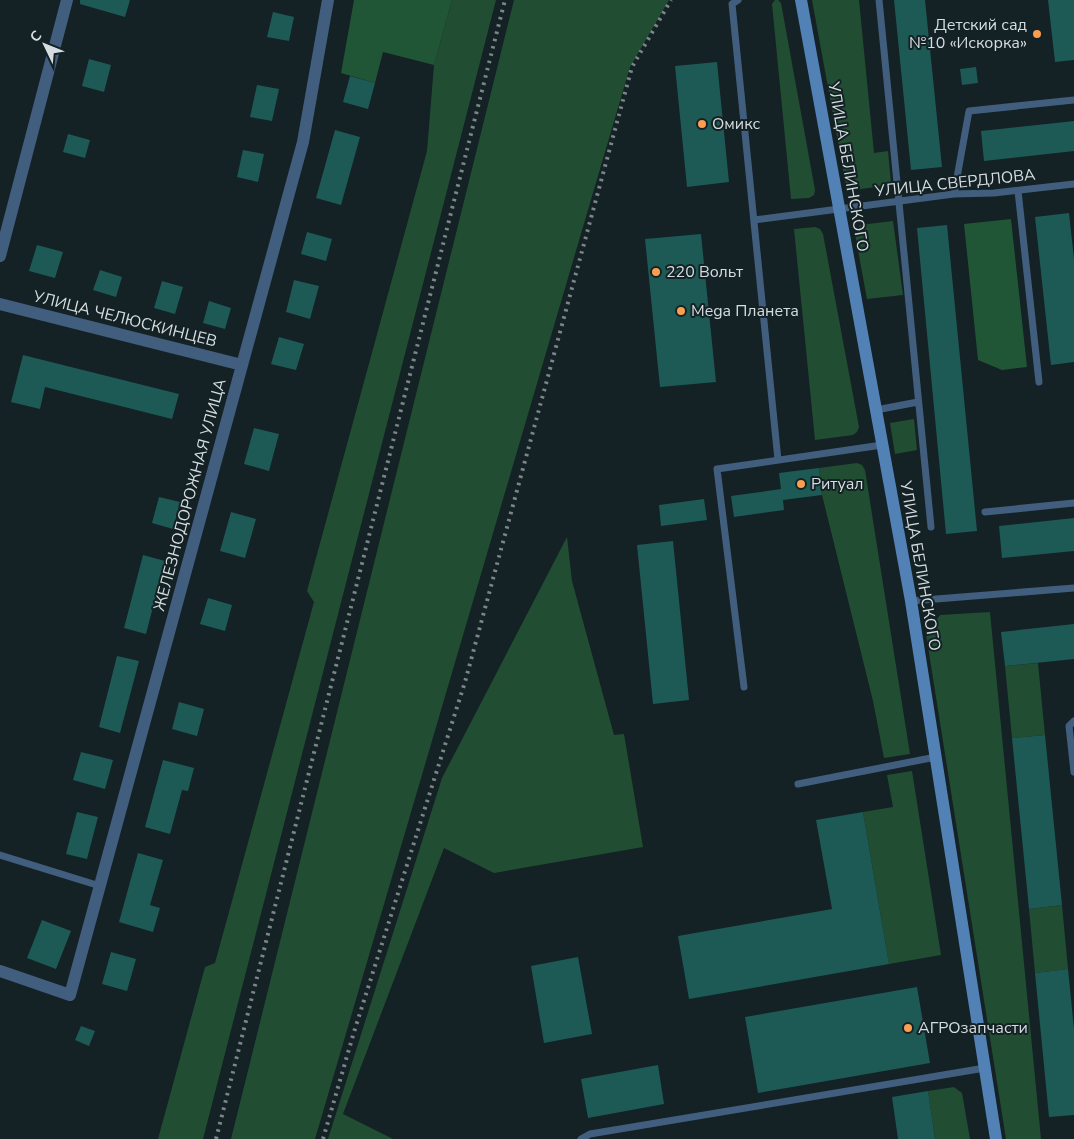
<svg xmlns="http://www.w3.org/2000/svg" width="1074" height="1139" font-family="'Nunito Sans',sans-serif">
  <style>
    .green { fill: #214e32 }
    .forest { fill: #205535 }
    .building { fill: #1d5a55 }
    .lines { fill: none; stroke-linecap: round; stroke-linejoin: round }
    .lane { stroke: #415e7e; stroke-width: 7 }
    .street { stroke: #415e7e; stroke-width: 12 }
    .secondary { stroke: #5282b5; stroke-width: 12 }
    .rail { stroke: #7c8689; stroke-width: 4; stroke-dasharray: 2.5 5; stroke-linecap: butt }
    .poi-dot { fill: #fb9e50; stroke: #142125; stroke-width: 2 }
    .labels { text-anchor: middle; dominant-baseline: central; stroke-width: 4; stroke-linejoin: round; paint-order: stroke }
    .poi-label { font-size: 16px; fill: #d5dde0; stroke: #142125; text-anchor: start }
    .street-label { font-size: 16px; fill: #d5dde0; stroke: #142125 }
  </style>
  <rect width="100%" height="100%" fill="#142125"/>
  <path class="green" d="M 452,0 L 496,0 L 203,1139 L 158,1139 L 205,967 L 215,963 L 314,602 L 307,591 L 427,151 L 434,65 Z
    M 514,0 L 669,0 L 630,67 L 315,1139 L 231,1139 Z
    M 775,0 L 778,0 L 781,3 L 815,190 L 814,195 L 809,198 L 791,199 L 772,4 Z
    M 812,0 L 859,0 L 874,153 L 888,151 L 891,183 L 889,185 L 847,191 Z
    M 893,221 L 903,295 L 867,299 L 855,234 L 860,225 Z
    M 815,227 L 820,229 L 823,234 L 859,427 L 857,432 L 853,435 L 815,440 L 794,229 Z
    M 914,419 L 917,450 L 895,454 L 890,423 Z
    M 857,463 L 862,465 L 865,470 L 910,754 L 884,758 L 873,701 L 822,495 L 819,468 Z
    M 567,537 L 572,581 L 614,735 L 624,734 L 643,847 L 494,873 L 444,848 L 343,1114 L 393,1139 L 328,1139 L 442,778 Z
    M 990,612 L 1041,1139 L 1006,1139 L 926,634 L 940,615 Z
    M 1038,663 L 1045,735 L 1012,738 L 1005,666 Z
    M 912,771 L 941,955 L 889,964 L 863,812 L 893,807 L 887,775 Z
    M 1062,905 L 1068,969 L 1035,973 L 1029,909 Z
    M 954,1087 L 962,1093 L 970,1139 L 935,1139 L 928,1091 Z"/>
  <path class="forest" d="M 354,0 L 452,0 L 434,65 L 383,52 L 375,83 L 341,73 Z
    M 1011,219 L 1027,367 L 1002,370 L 978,360 L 964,224 Z"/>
  <path class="building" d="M 80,0 L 130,0 L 125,17 L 80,4 Z
    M 894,0 L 925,0 L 942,167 L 911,170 Z
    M 1048,0 L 1074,0 L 1074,60 L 1055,62 Z
    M 273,12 L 294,17 L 289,41 L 267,37 Z
    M 89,59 L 111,65 L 104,92 L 82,86 Z
    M 717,62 L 729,182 L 687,187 L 675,66 Z
    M 976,67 L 978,83 L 962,85 L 960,69 Z
    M 350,76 L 375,83 L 368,109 L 343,102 Z
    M 257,85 L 279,89 L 272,121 L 250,117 Z
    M 1074,121 L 1074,151 L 984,161 L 981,131 Z
    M 335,130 L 360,137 L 341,205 L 316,198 Z
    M 68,134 L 90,140 L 85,158 L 63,152 Z
    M 243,150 L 264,154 L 258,182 L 237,177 Z
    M 1069,213 L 1074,259 L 1074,362 L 1051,365 L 1035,217 Z
    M 947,225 L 977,531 L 946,534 L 917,228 Z
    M 307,232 L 332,239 L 326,261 L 301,254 Z
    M 701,234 L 716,382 L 660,387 L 645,239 Z
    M 37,245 L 63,252 L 55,278 L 29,271 Z
    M 100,270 L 122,277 L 116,297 L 93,290 Z
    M 294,280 L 319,286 L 310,319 L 286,312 Z
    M 162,281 L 183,287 L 175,314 L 154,308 Z
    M 209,301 L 231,308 L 225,329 L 203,323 Z
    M 279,337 L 304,344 L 296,370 L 271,364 Z
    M 23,355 L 179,394 L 172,419 L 45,387 L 40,409 L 11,402 Z
    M 254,428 L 279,434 L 269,471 L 244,464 Z
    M 819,468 L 822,495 L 783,500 L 784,510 L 734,517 L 731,496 L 781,489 L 779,473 Z
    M 159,497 L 180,502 L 173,529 L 152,523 Z
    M 704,499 L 707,520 L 661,526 L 659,505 Z
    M 231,512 L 256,519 L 245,558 L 220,551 Z
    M 1074,518 L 1074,551 L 1002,558 L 999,526 Z
    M 673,541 L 689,700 L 653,704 L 637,545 Z
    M 143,555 L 165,561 L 146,634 L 124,628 Z
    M 208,598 L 232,605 L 225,631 L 200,624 Z
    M 1074,624 L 1074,659 L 1005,666 L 1001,632 Z
    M 117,656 L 139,661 L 120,733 L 99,727 Z
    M 179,702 L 204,709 L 197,736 L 172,729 Z
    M 1045,735 L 1062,905 L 1029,909 L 1012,738 Z
    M 81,752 L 113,760 L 105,789 L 73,780 Z
    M 163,760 L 194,768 L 188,791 L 182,790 L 170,834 L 145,827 Z
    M 77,812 L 98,817 L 87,859 L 66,854 Z
    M 863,812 L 889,964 L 689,999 L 678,936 L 832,909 L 816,820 Z
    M 138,853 L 163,860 L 150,905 L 160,908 L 153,932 L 119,922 Z
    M 42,920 L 71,931 L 56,969 L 27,958 Z
    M 111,952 L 136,959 L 127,991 L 102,984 Z
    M 578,957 L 592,1034 L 544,1043 L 531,966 Z
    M 1068,969 L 1074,1029 L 1074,1115 L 1049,1117 L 1035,973 Z
    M 917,987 L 930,1063 L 758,1093 L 745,1017 Z
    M 81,1026 L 95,1031 L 89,1046 L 75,1040 Z
    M 658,1065 L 664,1104 L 588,1118 L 581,1079 Z
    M 928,1091 L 935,1139 L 898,1139 L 892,1097 Z"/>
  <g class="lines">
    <path class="lane" d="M 738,0 L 732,4 L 778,460
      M 879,0 L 931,527
      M 1018,191 L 1039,382
      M 954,194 L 969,111 L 1074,100
      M 754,220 L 954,194 L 994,193 L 1074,184
      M 876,410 L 918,402
      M 985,512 L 1074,503
      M 911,601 L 1074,588
      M 744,687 L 717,469 L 882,445
      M 1074,721 L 1069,726 L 1074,772
      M 798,784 L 936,757
      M 0,855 L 100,886
      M 581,1139 L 590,1134 L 985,1068"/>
    <path class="street" d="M 0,256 L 67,0
      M 0,304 L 242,365
      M 0,971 L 70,995 L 303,142 L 328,0"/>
    <path class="secondary" d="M 801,0 L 911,601 L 996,1139"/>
    <path class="rail" d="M 216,1139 L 505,0
      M 323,1139 L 354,1032 L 465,682 L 632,67 L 671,0"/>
  </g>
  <g class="poi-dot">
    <circle cx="1037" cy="34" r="5"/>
    <circle cx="702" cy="124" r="5"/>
    <circle cx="656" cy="272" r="5"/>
    <circle cx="681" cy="311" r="5"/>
    <circle cx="801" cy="484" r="5"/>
    <circle cx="908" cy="1028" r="5"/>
  </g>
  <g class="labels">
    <g class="poi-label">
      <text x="1027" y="25" text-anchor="end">Детский сад<tspan x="1027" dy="18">№10 «Искорка»</tspan></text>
      <text x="712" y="124">Омикс</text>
      <text x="666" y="272">220 Вольт</text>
      <text x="691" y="311">Mega Планета</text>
      <text x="811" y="484">Ритуал</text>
      <text x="918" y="1028">АГРОзапчасти</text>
    </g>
    <g class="street-label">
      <text transform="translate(848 167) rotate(80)">УЛИЦА БЕЛИНСКОГО</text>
      <text transform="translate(955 183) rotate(-6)">УЛИЦА СВЕРДЛОВА</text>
      <text transform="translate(125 319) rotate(14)">УЛИЦА ЧЕЛЮСКИНЦЕВ</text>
      <text transform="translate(190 495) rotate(-75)">ЖЕЛЕЗНОДОРОЖНАЯ УЛИЦА</text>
      <text transform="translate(920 566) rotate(80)">УЛИЦА БЕЛИНСКОГО</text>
    </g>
  </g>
  <g transform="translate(45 45) rotate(313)" stroke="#142125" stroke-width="4" paint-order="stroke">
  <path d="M0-4L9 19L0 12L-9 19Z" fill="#d5dde0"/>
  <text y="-8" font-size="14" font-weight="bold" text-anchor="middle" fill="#d5dde0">С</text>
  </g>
</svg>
